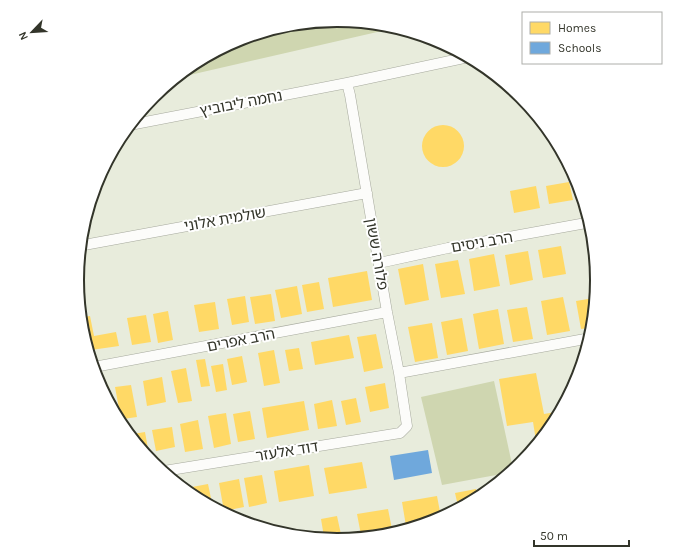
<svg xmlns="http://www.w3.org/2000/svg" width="674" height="560" font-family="Karla,'Noto Sans Hebrew',sans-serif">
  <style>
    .green { fill: #cfd6b0 }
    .homes { fill: #ffd966 }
    .schools { fill: #6fa8dc }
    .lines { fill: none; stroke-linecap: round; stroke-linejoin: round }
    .street-casing { stroke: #a6a99d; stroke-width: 11 }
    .street { stroke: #fcfcfa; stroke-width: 10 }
    .labels { text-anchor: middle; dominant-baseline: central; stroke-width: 4; stroke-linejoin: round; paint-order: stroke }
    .street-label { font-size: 15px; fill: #33352a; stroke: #fff }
    .rim { fill: none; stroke: #33352a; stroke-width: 2 }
  </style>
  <rect width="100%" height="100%" fill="#e8ecdc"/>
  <path class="green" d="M 337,20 L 386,30 L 181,77 L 238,40 Z
    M 494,381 L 513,469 L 507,473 L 442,485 L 421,397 Z"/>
  <path class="homes" d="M422 146a21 21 0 1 1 42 0a21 21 0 1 1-42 0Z
    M 569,182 L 573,200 L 549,204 L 546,186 Z
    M 536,186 L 540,208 L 514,213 L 510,191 Z
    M 561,246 L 566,274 L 543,278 L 538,250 Z
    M 528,251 L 533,280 L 510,285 L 505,255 Z
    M 494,254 L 500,286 L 474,291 L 469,259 Z
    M 458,260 L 465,294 L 441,298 L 435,264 Z
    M 423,264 L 429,300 L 405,305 L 398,269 Z
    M 367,271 L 372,300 L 333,307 L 328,278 Z
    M 319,282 L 324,309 L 307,312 L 302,285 Z
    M 297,286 L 302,314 L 281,318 L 275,290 Z
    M 271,294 L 275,321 L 255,324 L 250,297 Z
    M 245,296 L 249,322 L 232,325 L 227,299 Z
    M 563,297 L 570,331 L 547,335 L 541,301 Z
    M 594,298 L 588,328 L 581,329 L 576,301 Z
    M 215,302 L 219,329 L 199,332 L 194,305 Z
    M 527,307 L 533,339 L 513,342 L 507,310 Z
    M 498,309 L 504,344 L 479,349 L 473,314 Z
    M 168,311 L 173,340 L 158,343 L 153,314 Z
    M 146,315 L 151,342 L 132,345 L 127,318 Z
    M 90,316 L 94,336 L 116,332 L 119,346 L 91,350 L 84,317 Z
    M 462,318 L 468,351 L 447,355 L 441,322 Z
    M 432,323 L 438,358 L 415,362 L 408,327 Z
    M 376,334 L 383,368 L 364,372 L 357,337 Z
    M 349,335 L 354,358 L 315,365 L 311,342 Z
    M 299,348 L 303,369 L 289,371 L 285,350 Z
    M 274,350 L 280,383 L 264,386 L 258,353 Z
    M 242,356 L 247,382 L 232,385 L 227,359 Z
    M 205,359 L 210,386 L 201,387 L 196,360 Z
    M 223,364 L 227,390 L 216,392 L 211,366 Z
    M 186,368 L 192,401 L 178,403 L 171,371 Z
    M 536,373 L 544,414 L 556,412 L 536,441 L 533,422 L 507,426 L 499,379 Z
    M 162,377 L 166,402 L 147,406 L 143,381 Z
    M 385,383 L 389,408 L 370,412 L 365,387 Z
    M 108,385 L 111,401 L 102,387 Z
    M 131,385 L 137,417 L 123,419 L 120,414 L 115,387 Z
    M 356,398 L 361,422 L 346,425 L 341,401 Z
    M 332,400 L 337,426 L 318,429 L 314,404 Z
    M 304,401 L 309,430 L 267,438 L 262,408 Z
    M 250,411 L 255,439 L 238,442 L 233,414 Z
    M 226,413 L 231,444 L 214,448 L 208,416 Z
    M 198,420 L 203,449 L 185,452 L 180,424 Z
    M 172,427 L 175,447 L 156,451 L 152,430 Z
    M 145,432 L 149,454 L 147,455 L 133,434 Z
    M 362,462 L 367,488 L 329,494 L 324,468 Z
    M 309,465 L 314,496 L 279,502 L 274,471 Z
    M 262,475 L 267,503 L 249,507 L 244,478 Z
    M 239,479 L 244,507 L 224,511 L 219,483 Z
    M 208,484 L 212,503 L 193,490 L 192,487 Z
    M 476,489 L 477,493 L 458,506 L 455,493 Z
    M 437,496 L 441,517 L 436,520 L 406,526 L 402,502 Z
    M 388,509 L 392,529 L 361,535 L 357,514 Z
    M 337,516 L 342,539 L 337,540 L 324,537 L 321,519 Z"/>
  <path class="schools" d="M 428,450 L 432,473 L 394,480 L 390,456 Z"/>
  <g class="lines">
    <g class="street-casing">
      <path id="street" d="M 135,124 L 347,83 L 464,58
        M 84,245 L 367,193
        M 379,263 L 448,248 L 586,223
        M 94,367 L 387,312
        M 399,373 L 585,339
        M 164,471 L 400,433 L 407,426 L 399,373 L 387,312 L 350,95 L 347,83"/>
    </g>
    <use href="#street" class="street"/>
  </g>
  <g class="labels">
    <g class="street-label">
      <text transform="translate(241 103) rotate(-11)">נחמה ליבוביץ</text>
      <text transform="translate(225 219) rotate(-10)">שולמית אלוני</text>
      <text transform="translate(482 242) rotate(-10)">הרב ניסים</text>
      <text transform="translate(377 254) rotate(80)">פלורה ששון</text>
      <text transform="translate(241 340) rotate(-11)">הרב אפרים</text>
      <text transform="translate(287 451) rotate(-9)">דוד אלעזר</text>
    </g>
  </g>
  <path d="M0 0H674V560H0ZM84 280a253 253 0 1 1 506 0a253 253 0 1 1-506 0Z" fill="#fff" fill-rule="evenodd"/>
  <path class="rim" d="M84 280a253 253 0 1 1 506 0a253 253 0 1 1-506 0Z"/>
  <rect x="522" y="12" width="140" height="52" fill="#ffffff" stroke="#adaeaa"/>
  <rect x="530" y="22" width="20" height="12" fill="#ffd966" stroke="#adaeaa"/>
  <text x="558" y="32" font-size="12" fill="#33352a">Homes</text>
  <rect x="530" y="42" width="20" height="12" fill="#6fa8dc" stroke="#adaeaa"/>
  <text x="558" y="52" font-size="12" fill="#33352a">Schools</text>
  <g transform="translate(32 32) rotate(245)" stroke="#ffffff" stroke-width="3" paint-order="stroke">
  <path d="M0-3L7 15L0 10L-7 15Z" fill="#33352a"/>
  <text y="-6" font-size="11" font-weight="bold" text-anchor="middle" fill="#33352a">N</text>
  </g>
  <path d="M534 540v6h95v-6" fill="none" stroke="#33352a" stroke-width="2"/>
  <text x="540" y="540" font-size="12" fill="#33352a" stroke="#ffffff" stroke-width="3" paint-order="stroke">50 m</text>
</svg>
